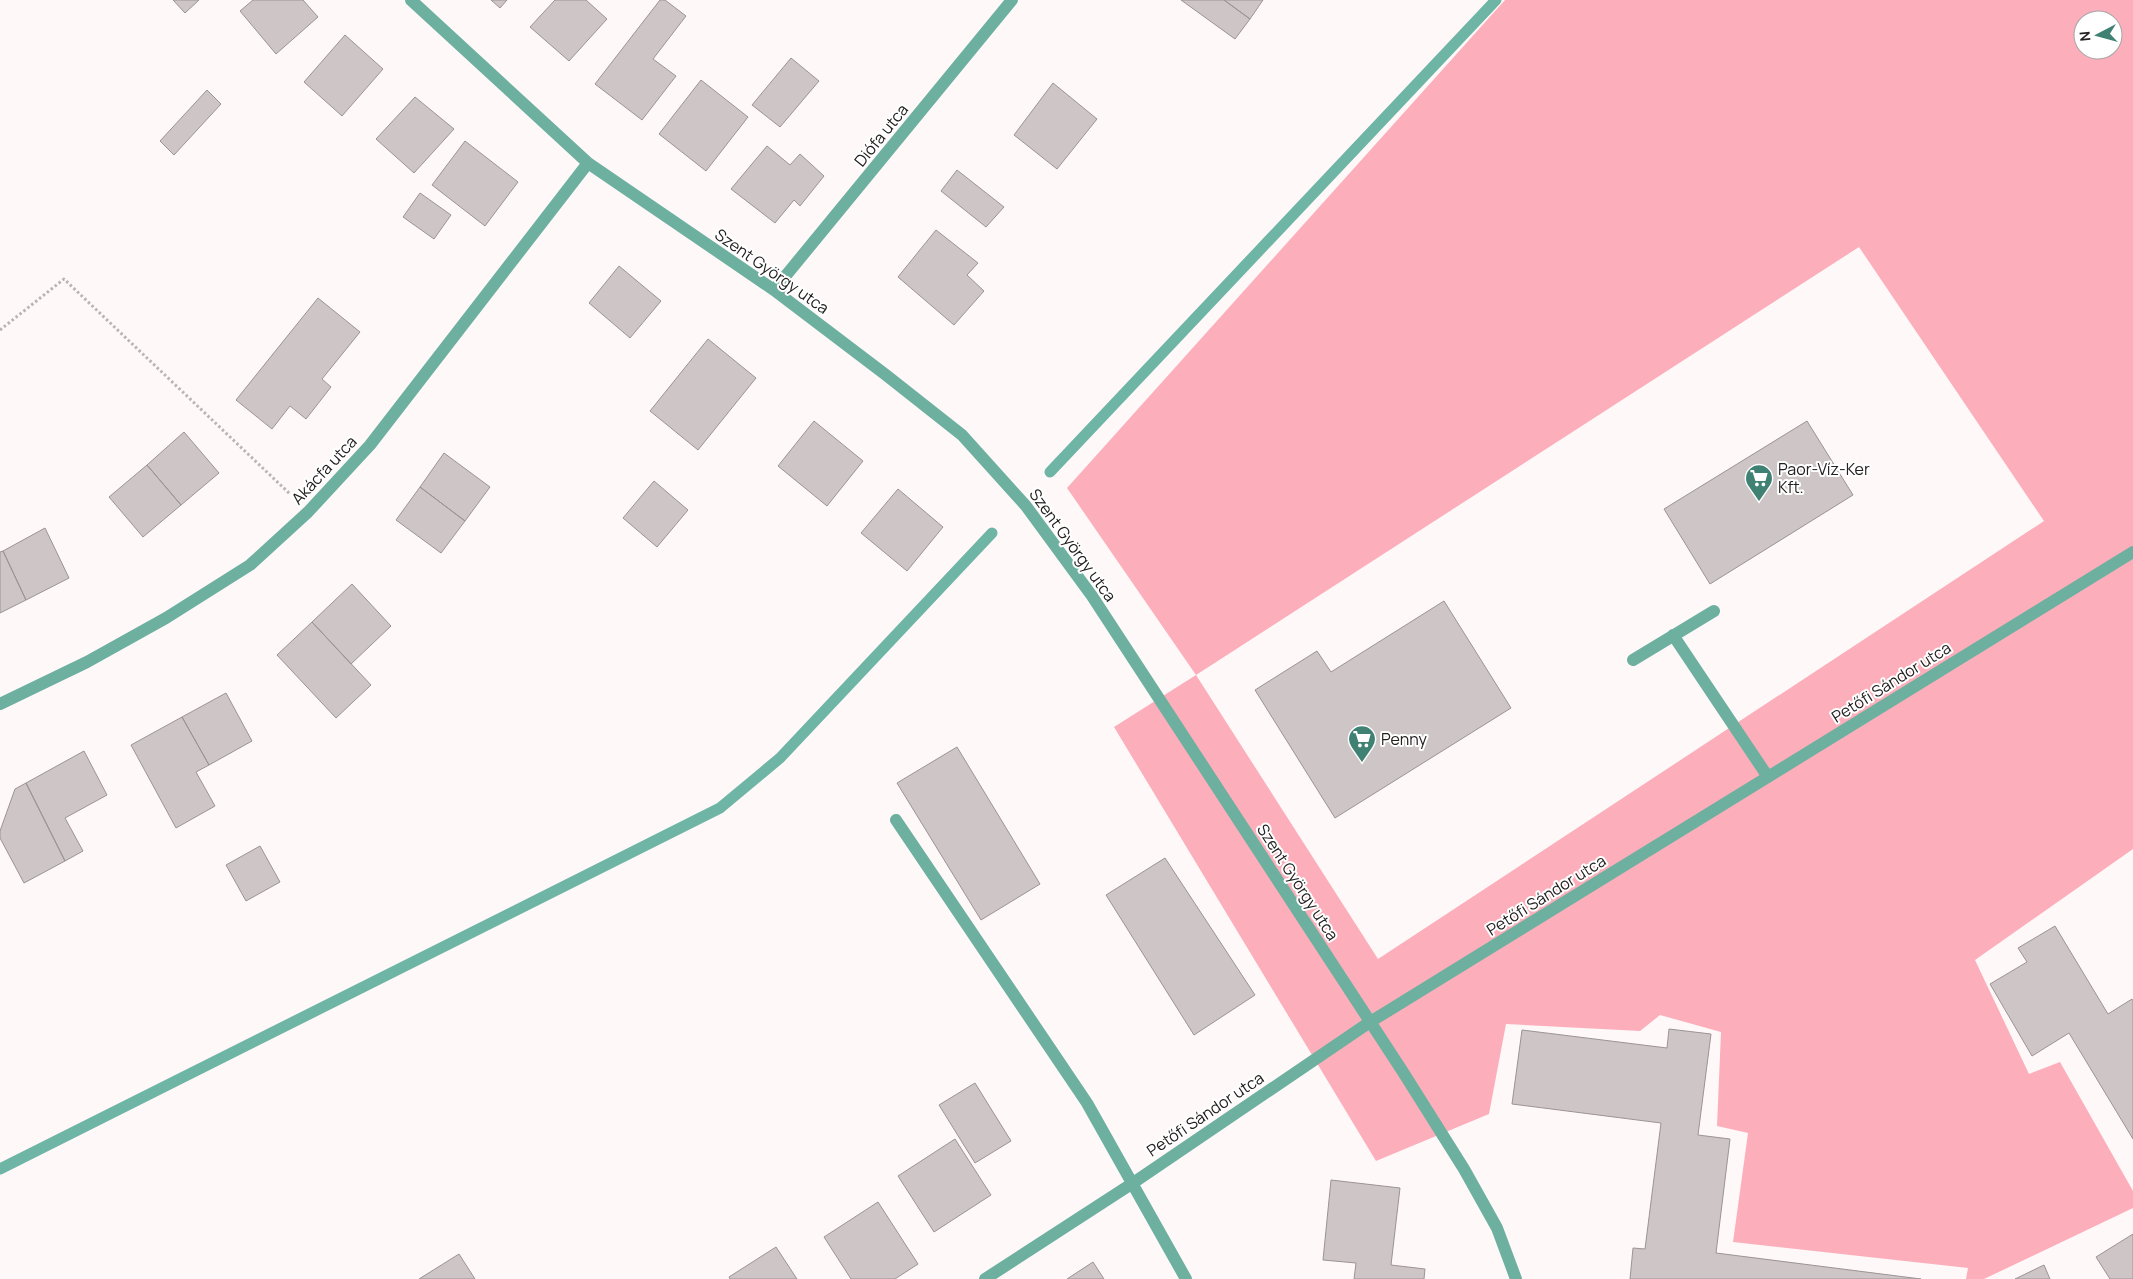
<svg xmlns="http://www.w3.org/2000/svg" width="2133" height="1279" font-family="Manrope,sans-serif">
  <style>
    .green { fill: #fcafba; fill-rule: evenodd }
    .lines { fill: none; stroke-linecap: round; stroke-linejoin: round }
    .stream { stroke: #6fb5a5; stroke-width: 11 }
    .building { fill: #cdc5c6; stroke: #9c9394 }
    .path { stroke: #bab5b5; stroke-width: 3; stroke-dasharray: 2.5 2.5; stroke-linecap: butt }
    .minor { stroke: #6db0a0; stroke-width: 12 }
    .labels { text-anchor: middle; dominant-baseline: central; stroke-width: 4; stroke-linejoin: round; paint-order: stroke }
    .street-label { font-size: 16px; fill: #232020; stroke: #fff }
    .poi-label { font-size: 16px; fill: #232020; stroke: #fff; text-anchor: start }
  </style>
  <rect width="100%" height="100%" fill="#fef8f9"/>
  <path class="green" d="M 1505,0 L 2133,0 L 2133,849 L 1975,960 L 2029,1074 L 2060,1062 L 2133,1191 L 2133,1208 L 1984,1279 L 1966,1279 L 1968,1268 L 1733,1242 L 1748,1133 L 1717,1126 L 1721,1032 L 1660,1015 L 1640,1031 L 1506,1024 L 1489,1114 L 1376,1161 L 1114,727 L 1196,675 L 1067,488 ZM 2083,20 L 2113,20 L 2113,50 L 2083,50 ZM 1859,247 L 2044,521 L 1378,959 L 1196,675 Z"/>
  <g class="lines">
    <path class="stream" d="M 1050,472 L 1496,0
      M 0,1169 L 720,808 L 780,758 L 992,533"/>
  </g>
  <path class="building" d="M 173,0 L 199,0 L 185,13 Z
    M 253,0 L 303,0 L 318,17 L 276,54 L 240,11 Z
    M 491,0 L 507,0 L 500,8 Z
    M 555,0 L 586,0 L 607,19 L 569,61 L 530,27 Z
    M 660,0 L 665,0 L 686,16 L 653,59 L 676,76 L 642,120 L 595,84 Z
    M 1181,0 L 1224,0 L 1250,19 L 1235,39 Z
    M 1224,0 L 1263,0 L 1250,19 Z
    M 345,35 L 383,69 L 342,116 L 304,82 Z
    M 791,58 L 819,81 L 780,127 L 752,105 Z
    M 701,80 L 748,117 L 706,171 L 659,134 Z
    M 1053,83 L 1097,119 L 1057,169 L 1014,135 Z
    M 207,90 L 221,104 L 174,155 L 160,141 Z
    M 415,97 L 454,129 L 414,173 L 376,139 Z
    M 465,141 L 518,182 L 485,226 L 432,185 Z
    M 767,146 L 790,165 L 800,154 L 824,176 L 800,206 L 794,200 L 775,223 L 731,189 Z
    M 957,170 L 1004,207 L 986,227 L 941,191 Z
    M 420,193 L 451,215 L 434,239 L 403,217 Z
    M 936,230 L 978,263 L 967,275 L 984,291 L 954,325 L 898,277 Z
    M 619,266 L 661,301 L 630,338 L 589,303 Z
    M 318,298 L 360,332 L 322,379 L 331,387 L 306,419 L 290,406 L 272,429 L 236,400 Z
    M 708,339 L 756,378 L 698,450 L 650,411 Z
    M 814,421 L 863,461 L 827,506 L 778,466 Z
    M 1807,421 L 1853,495 L 1710,584 L 1664,509 Z
    M 184,432 L 219,473 L 181,505 L 147,465 Z
    M 444,453 L 490,487 L 465,521 L 420,487 Z
    M 147,465 L 181,505 L 143,537 L 109,497 Z
    M 654,481 L 688,510 L 657,547 L 623,518 Z
    M 420,487 L 465,521 L 441,553 L 396,520 Z
    M 898,489 L 943,527 L 907,571 L 861,533 Z
    M 45,528 L 69,578 L 26,600 L 3,551 Z
    M 3,551 L 26,600 L 0,613 L 0,552 Z
    M 352,584 L 391,626 L 351,664 L 312,622 Z
    M 1444,601 L 1511,708 L 1335,818 L 1255,690 L 1317,651 L 1331,672 Z
    M 312,622 L 371,685 L 336,718 L 277,655 Z
    M 226,693 L 252,741 L 209,765 L 182,717 Z
    M 182,717 L 209,765 L 196,772 L 215,806 L 176,828 L 131,745 Z
    M 957,747 L 1040,884 L 981,920 L 897,783 Z
    M 84,751 L 107,795 L 65,818 L 83,851 L 65,861 L 26,783 Z
    M 26,783 L 65,861 L 24,883 L 0,838 L 0,831 L 15,789 Z
    M 260,846 L 280,882 L 246,901 L 226,865 Z
    M 1165,858 L 1255,995 L 1194,1035 L 1106,895 Z
    M 2055,926 L 2108,1014 L 2132,999 L 2133,1001 L 2133,1139 L 2069,1033 L 2032,1056 L 1990,984 L 2027,962 L 2018,948 Z
    M 1669,1029 L 1711,1034 L 1698,1135 L 1730,1139 L 1716,1253 L 1921,1279 L 1630,1279 L 1633,1248 L 1645,1249 L 1661,1123 L 1512,1104 L 1522,1030 L 1667,1048 Z
    M 975,1083 L 1011,1141 L 975,1163 L 939,1105 Z
    M 955,1139 L 991,1195 L 934,1232 L 898,1176 Z
    M 1331,1180 L 1400,1188 L 1391,1265 L 1425,1269 L 1424,1279 L 1354,1279 L 1356,1263 L 1323,1260 Z
    M 878,1202 L 918,1264 L 895,1279 L 851,1279 L 824,1237 Z
    M 2133,1234 L 2133,1279 L 2110,1279 L 2096,1257 Z
    M 776,1247 L 797,1279 L 730,1279 L 729,1277 Z
    M 459,1254 L 475,1279 L 419,1279 Z
    M 1093,1262 L 1104,1279 L 1067,1279 Z
    M 2044,1265 L 2050,1279 L 2015,1279 Z"/>
  <g class="lines">
    <path class="path" d="M 0,330 L 64,279 L 290,494"/>
    <path class="minor" d="M 411,0 L 588,163 L 774,290 L 886,375 L 962,435 L 1026,506 L 1092,596 L 1403,1072 L 1464,1169 L 1497,1228 L 1516,1279
      M 774,290 L 1012,0
      M 1673,635 L 1768,777
      M 1633,660 L 1714,611
      M 0,704 L 87,662 L 166,618 L 250,565 L 308,512 L 370,445 L 588,163
      M 896,820 L 1087,1103 L 1186,1279
      M 985,1279 L 1133,1183 L 1370,1022 L 2133,552"/>
  </g>
  <defs>
    <g id="supermarket-pin" transform="scale(1.4375)"><path d="M0 17L-7.5 6A9.5 9.5 0 1 1 7.5 6Z" fill="#3f8173" stroke="#fff"/><path d="M-6-5.5h2.5l.6 2H6L4.5 2H-2.5L-4.4-4H-6ZM-1.5 3.2a1.3 1.3 0 1 0 .1 0ZM3 3.2a1.3 1.3 0 1 0 .1 0Z" fill="#fff"/></g>
  </defs>
  <g fill-rule="evenodd">
    <use href="#supermarket-pin" x="1759" y="478"/>
    <use href="#supermarket-pin" x="1362" y="739"/>
  </g>
  <g class="labels">
    <g class="street-label">
      <text transform="translate(881 135) rotate(-51)">Diófa utca</text>
      <text transform="translate(772 271) rotate(35)">Szent György utca</text>
      <text transform="translate(324 470) rotate(-47)">Akácfa utca</text>
      <text transform="translate(1073 545) rotate(54)">Szent György utca</text>
      <text transform="translate(1891 682) rotate(-32)">Petőfi Sándor utca</text>
      <text transform="translate(1298 882) rotate(57)">Szent György utca</text>
      <text transform="translate(1546 895) rotate(-32)">Petőfi Sándor utca</text>
      <text transform="translate(1205 1114) rotate(-34)">Petőfi Sándor utca</text>
    </g>
    <g class="poi-label">
      <text x="1778" y="469">Paor-Víz-Ker<tspan x="1778" dy="18">Kft.</tspan></text>
      <text x="1381" y="739">Penny</text>
    </g>
  </g>
  <g transform="translate(2098 35) rotate(264)"><circle r="24" fill="#ffffff" stroke="#a7a6a6"/>
  <path d="M0-4L9 19L0 12L-9 19Z" fill="#3f8173"/>
  <text y="-8" font-size="14" font-weight="bold" text-anchor="middle" fill="#232020">N</text>
  </g>
</svg>
